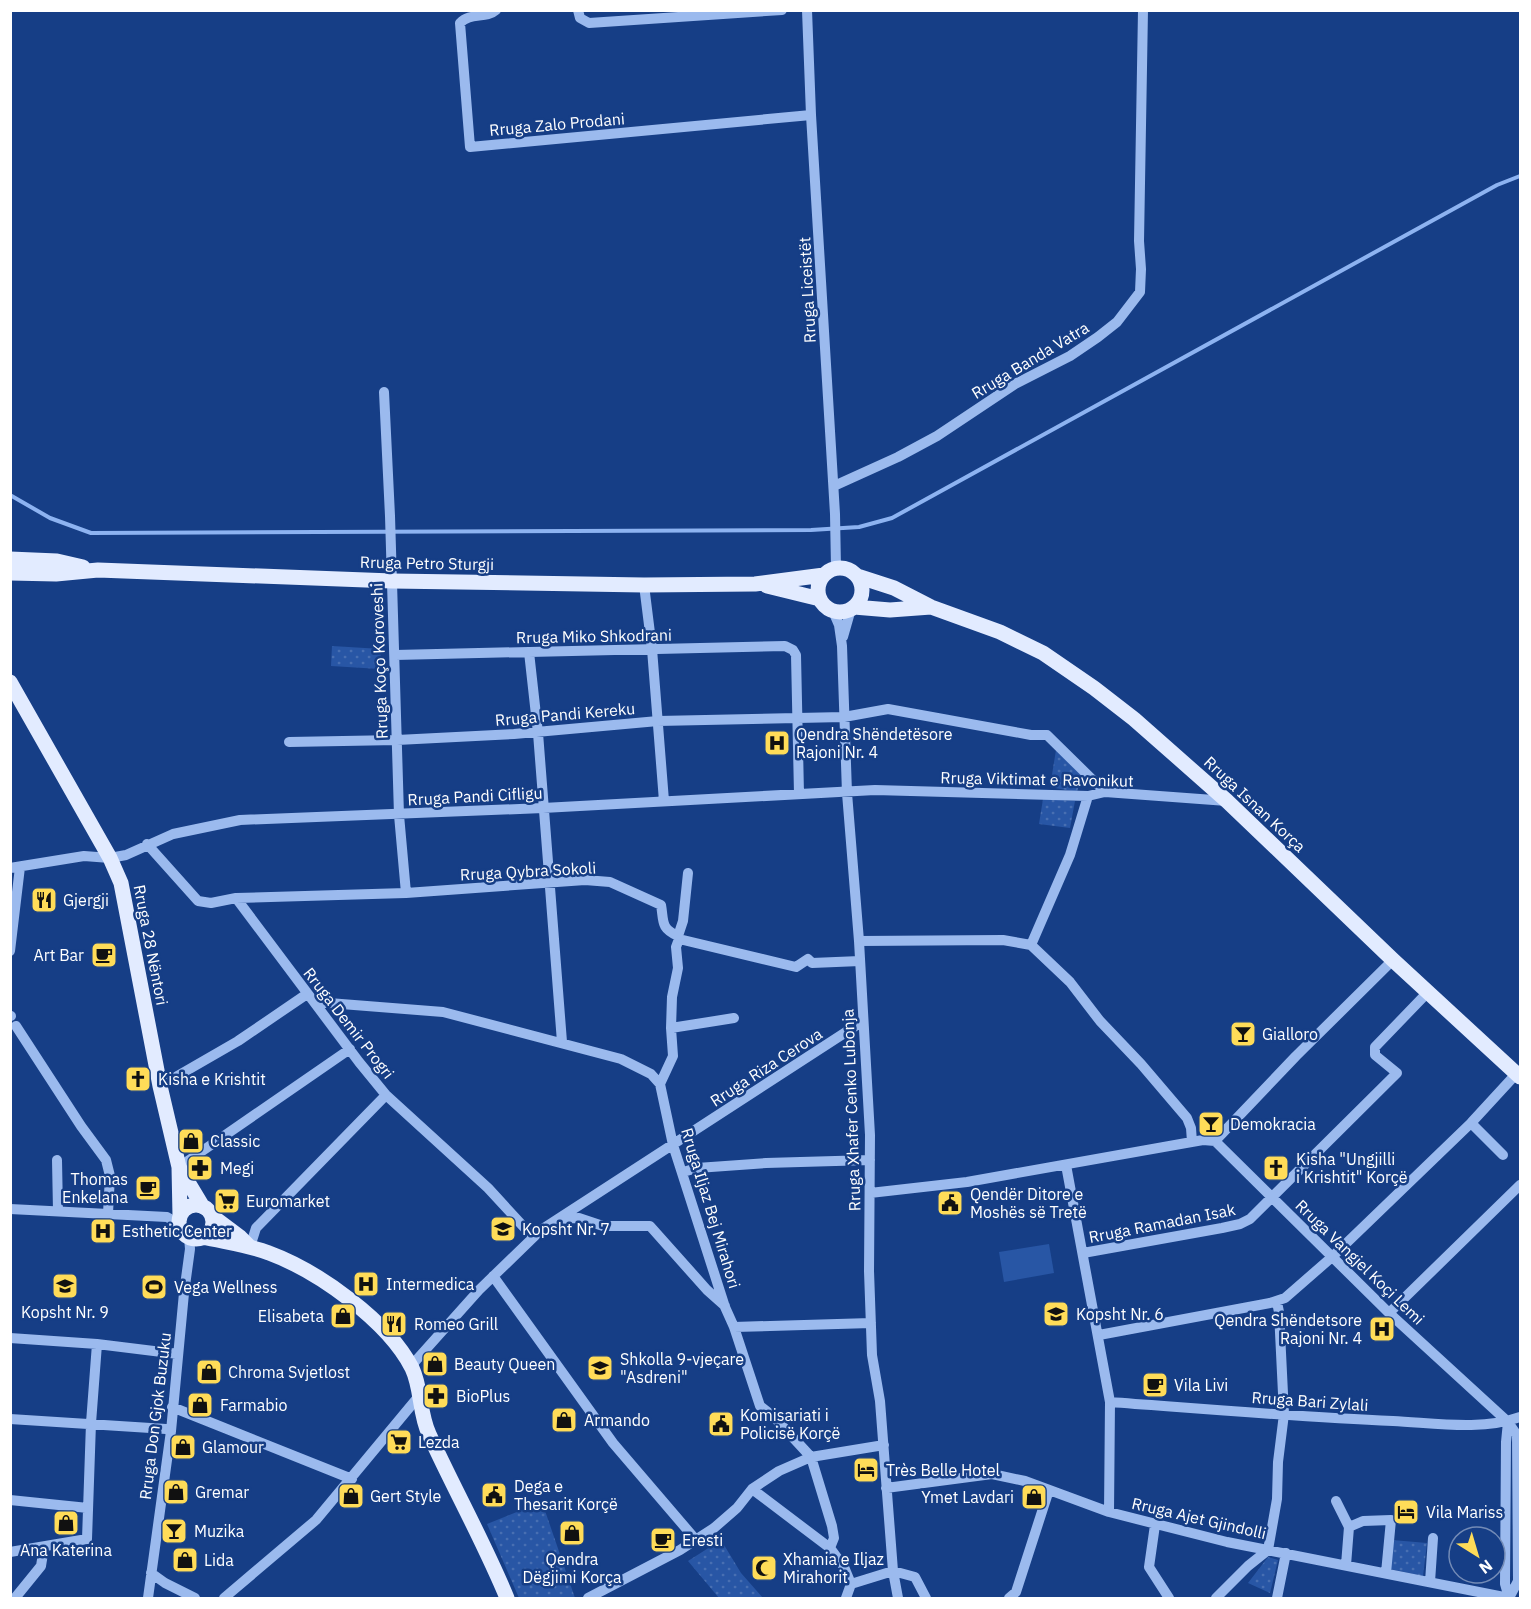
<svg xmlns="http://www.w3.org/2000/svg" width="1531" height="1609" font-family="'IBM Plex Sans',sans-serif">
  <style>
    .grass { fill: #2856a5 }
    .park { fill: url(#park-dots) }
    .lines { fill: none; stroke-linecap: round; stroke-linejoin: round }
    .stream { stroke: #8db3f1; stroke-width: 4 }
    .minor { stroke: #9bbaee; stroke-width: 10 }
    .major { stroke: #e2ebff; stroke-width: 15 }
    .labels { text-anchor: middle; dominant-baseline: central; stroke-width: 5; stroke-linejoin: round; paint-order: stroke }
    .street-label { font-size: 16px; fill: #fff; stroke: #163e86 }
    .poi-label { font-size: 16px; fill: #fff; stroke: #163e86; text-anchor: start }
  </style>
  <defs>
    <pattern id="park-dots" width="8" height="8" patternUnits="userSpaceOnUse" patternTransform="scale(1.5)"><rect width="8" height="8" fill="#2856a5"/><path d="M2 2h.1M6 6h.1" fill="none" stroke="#486fb2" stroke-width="1.8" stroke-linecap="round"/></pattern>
  </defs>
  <rect width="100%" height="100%" fill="#163e86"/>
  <path class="grass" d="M 1049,1244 L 1054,1273 L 1004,1282 L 999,1252 Z"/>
  <path class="park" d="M 332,646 L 381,649 L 380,669 L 331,666 Z
    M 1056,750 L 1082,776 L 1077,792 L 1050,787 Z
    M 1043,799 L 1075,801 L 1070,828 L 1039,824 Z
    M 542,1502 L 575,1598 L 519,1598 L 487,1524 Z
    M 721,1540 L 741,1573 L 763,1598 L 719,1598 L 688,1561 Z
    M 1392,1540 L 1427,1543 L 1423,1576 L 1390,1569 Z
    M 1268,1557 L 1278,1560 L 1270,1593 L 1248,1583 Z"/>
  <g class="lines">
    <path class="stream" d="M 10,495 L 50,518 L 91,533 L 811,530 L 859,527 L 892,518 L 1497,185 L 1520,176"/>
    <path class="minor" d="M 496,10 C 486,19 470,12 460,23 L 470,147 L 811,115
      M 578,10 L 580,18 L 589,23 L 782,10
      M 807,10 L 811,115 L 835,514 L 836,568
      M 384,392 L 390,516 L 399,815 L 406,893
      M 834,486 L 898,457 L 937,436 L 1015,384 L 1070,356 L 1098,337 L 1117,322 L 1140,292 L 1141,269 L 1139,241 L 1143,10
      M 644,585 L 652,649 L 664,801
      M 833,611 L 839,625 L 842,646 L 847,793 L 859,941 L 870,1135 L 869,1271 L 872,1355 L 880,1401 L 893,1571 L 898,1598
      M 843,637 L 851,609
      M 529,652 L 538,733 L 562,1042
      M 395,655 L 785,646 L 793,650 L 796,655 L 799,794
      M 289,742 L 397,740 L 514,734 L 658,721 L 844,717 L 888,709 L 1031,735 L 1047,735 L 1105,792
      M 147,844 L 198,901 L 211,903 L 236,898 L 359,1062 L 386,1095 L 488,1188 L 533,1237
      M 10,868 L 84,856 L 110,858 L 126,855 L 173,834 L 240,820 L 543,808 L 875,790 L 1088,796 L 1105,792 L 1227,801
      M 236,898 L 406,893 L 585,880 L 610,882 L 661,905 C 664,921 660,928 678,936 L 679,939 L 676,947 L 678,968 L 672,997 L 671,1028 L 673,1056 L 660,1084
      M 678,936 L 683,921 L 688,873
      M 679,939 L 796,967 L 808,959 L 812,963 L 860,961
      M 859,941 L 1003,940 L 1031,945
      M 1031,945 L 1070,982 L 1100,1021 L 1141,1064 L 1187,1118 L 1191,1128 L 1192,1142
      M 1031,945 L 1070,855 L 1088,796
      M 10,951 L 20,867
      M 316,1002 L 443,1012 L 621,1059 L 651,1074 L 660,1084 L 673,1145 L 725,1307 L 734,1327 L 760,1406 L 774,1417 L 811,1457 L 832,1526 L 834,1538 L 830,1548
      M 10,1016 L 11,1016
      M 16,1026 L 81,1126 L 106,1160 L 110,1176 L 108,1213
      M 671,1028 L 734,1018
      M 160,1086 L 238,1041 L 307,994
      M 1471,1123 L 1503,1155
      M 1215,1141 L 1296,1056 L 1393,960
      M 57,1160 L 58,1211
      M 1066,1165 L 1110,1402 L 1109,1512
      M 179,1167 L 350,1049
      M 683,1172 L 697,1168 L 766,1163 L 870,1160
      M 870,1193 L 967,1182 L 1203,1140 L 1215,1141 L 1389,1313 L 1508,1422 L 1517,1435 L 1518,1581 L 1509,1598
      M 10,1209 L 167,1217 L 179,1224
      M 558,1219 L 579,1218 L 603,1226 L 650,1226 L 707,1290 L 725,1306
      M 250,1247 L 256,1228 L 386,1095
      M 1083,1253 L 1222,1228 L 1240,1224 L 1250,1219 L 1397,1073 L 1375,1055 L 1375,1047 L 1428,992
      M 493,1276 L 613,1443 L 696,1540
      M 1389,1313 L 1520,1185
      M 734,1327 L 871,1323
      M 1099,1335 L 1270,1303 L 1285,1298 L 1332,1257 L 1471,1123 L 1517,1073
      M 10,1338 L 97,1344 L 178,1354
      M 411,1366 L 479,1290 L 541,1230 L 863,1021
      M 1110,1402 C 1205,1409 1299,1417 1393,1421 C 1435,1423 1481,1431 1520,1417
      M 172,1407 L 352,1479
      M 10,1419 L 166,1429 L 171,1431
      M 1508,1422 L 1506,1442 L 1505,1584 L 1509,1598
      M 886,1488 L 992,1474 L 1025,1481 L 1109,1512 L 1227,1542 L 1509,1598
      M 752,1489 L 830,1548 L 844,1567 L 851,1584
      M 10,1500 L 88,1508
      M 1336,1501 L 1349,1527 L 1346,1565
      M 1155,1525 L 1149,1567 L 1169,1598
      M 1349,1527 L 1363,1521 L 1391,1520 L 1386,1573
      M 10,1552 L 87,1539 L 91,1423 L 97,1344
      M 151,1573 L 165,1583 L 195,1598
      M 1430,1582 L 1433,1538
      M 15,1598 L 41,1566 L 44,1547
      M 148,1598 L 171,1431 L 184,1293 L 190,1249 L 189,1237
      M 224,1598 L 316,1520 L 419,1396
      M 588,1598 L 680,1550 L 714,1528 L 737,1508 L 752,1489 L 779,1471 L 811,1457 L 884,1445
      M 846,1598 L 851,1584 L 893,1571 L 915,1577 L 926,1598
      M 1009,1598 L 1016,1592 L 1049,1490
      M 1216,1598 L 1248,1566 L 1268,1550 L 1277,1499 L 1278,1462 L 1284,1414 L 1279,1312 L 1277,1302
      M 1277,1598 L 1286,1553"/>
    <path class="major" d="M 10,559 L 57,561 L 83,567
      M818 590a22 22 0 1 1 44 0a22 22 0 1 1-44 0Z
      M 10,573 L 56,574 L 98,570 L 392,581 L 644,585 L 755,584 L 824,575
      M 857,576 L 894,588 L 931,607 L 1000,632 L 1043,653 L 1094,688 L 1134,719 L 1227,801 L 1393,960 L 1520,1077
      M 767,586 L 820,599
      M 854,607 L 890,610 L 931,607
      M 10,682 L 110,858 L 121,883 L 160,1086 L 179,1167 L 180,1216
      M 179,1167 L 203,1207
      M179 1222a17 17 0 1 1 34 0a17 17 0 1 1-34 0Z
      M 212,1216 L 240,1237 L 250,1247
      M 203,1237 C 224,1242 249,1245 269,1253 C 318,1271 388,1321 412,1368 C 422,1389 419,1413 429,1434 C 454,1489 484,1542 507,1598"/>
  </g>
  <defs>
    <g id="hospital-square" transform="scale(1.35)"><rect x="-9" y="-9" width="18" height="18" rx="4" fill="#ffdc58" stroke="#163e86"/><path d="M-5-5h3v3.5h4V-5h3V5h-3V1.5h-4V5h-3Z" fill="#111"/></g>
    <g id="restaurant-square" transform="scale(1.35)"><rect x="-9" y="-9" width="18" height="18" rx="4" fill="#ffdc58" stroke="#163e86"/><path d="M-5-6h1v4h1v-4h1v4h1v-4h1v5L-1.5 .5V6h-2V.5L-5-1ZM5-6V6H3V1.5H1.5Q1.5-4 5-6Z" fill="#111"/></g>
    <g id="cafe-square" transform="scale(1.35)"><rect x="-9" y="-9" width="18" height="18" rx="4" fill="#ffdc58" stroke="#163e86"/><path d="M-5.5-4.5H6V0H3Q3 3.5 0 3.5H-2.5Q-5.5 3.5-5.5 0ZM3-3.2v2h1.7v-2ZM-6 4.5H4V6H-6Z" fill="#111"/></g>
    <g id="bar-square" transform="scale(1.35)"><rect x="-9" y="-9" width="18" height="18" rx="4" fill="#ffdc58" stroke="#163e86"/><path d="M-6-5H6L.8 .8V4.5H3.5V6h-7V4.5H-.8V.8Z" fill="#111"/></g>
    <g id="church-square" transform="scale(1.35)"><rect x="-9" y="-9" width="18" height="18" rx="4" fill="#ffdc58" stroke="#163e86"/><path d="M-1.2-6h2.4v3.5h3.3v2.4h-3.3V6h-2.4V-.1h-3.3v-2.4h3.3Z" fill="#111"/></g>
    <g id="shop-square" transform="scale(1.35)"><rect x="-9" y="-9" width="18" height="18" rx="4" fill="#ffdc58" stroke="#163e86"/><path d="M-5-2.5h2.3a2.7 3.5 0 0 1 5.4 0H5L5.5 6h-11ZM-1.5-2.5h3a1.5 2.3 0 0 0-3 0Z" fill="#111"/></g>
    <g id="pharmacy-square" transform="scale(1.35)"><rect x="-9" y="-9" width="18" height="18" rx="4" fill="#ffdc58" stroke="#163e86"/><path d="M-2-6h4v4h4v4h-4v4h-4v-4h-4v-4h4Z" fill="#111"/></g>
    <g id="supermarket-square" transform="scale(1.35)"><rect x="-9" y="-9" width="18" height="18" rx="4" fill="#ffdc58" stroke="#163e86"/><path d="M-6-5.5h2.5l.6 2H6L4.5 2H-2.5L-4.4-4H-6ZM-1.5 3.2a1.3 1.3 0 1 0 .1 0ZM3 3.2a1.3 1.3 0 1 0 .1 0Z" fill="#111"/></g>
    <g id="civic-square" transform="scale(1.35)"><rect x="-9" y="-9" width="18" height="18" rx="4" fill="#ffdc58" stroke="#163e86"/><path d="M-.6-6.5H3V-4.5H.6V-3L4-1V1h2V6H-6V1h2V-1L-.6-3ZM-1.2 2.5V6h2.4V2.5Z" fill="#111"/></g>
    <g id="school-square" transform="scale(1.35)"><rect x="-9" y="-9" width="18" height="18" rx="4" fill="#ffdc58" stroke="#163e86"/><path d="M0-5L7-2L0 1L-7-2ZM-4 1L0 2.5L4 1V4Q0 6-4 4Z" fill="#111"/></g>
    <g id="stadium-square" transform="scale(1.35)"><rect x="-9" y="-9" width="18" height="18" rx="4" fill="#ffdc58" stroke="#163e86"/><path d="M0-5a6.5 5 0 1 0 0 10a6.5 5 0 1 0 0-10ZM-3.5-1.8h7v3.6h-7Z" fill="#111"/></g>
    <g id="hotel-square" transform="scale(1.35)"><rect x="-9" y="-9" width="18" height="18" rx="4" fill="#ffdc58" stroke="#163e86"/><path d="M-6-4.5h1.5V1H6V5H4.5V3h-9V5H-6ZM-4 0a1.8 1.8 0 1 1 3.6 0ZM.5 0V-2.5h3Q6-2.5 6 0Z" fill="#111"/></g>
    <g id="mosque-square" transform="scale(1.35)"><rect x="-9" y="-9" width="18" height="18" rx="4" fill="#ffdc58" stroke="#163e86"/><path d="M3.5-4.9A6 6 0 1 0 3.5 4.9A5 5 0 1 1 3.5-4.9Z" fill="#111"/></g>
  </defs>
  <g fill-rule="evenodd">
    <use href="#hospital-square" x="777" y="743"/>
    <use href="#restaurant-square" x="44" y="900"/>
    <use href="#cafe-square" x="104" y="955"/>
    <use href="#bar-square" x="1243" y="1034"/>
    <use href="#church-square" x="138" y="1079"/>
    <use href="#bar-square" x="1211" y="1124"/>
    <use href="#shop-square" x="191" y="1141"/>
    <use href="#pharmacy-square" x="200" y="1168"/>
    <use href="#church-square" x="1276" y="1168"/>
    <use href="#cafe-square" x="148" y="1188"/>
    <use href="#supermarket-square" x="227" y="1201"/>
    <use href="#civic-square" x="950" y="1203"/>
    <use href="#school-square" x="503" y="1229"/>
    <use href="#hospital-square" x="103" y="1231"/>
    <use href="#hospital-square" x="366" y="1284"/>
    <use href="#school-square" x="65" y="1286"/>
    <use href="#stadium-square" x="154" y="1287"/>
    <use href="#school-square" x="1056" y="1314"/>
    <use href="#shop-square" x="343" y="1316"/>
    <use href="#restaurant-square" x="394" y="1324"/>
    <use href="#hospital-square" x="1382" y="1329"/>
    <use href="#shop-square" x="435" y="1364"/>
    <use href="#school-square" x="600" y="1368"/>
    <use href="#shop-square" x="209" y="1372"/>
    <use href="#cafe-square" x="1155" y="1385"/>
    <use href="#pharmacy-square" x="436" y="1396"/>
    <use href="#shop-square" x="200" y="1405"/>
    <use href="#shop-square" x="564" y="1420"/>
    <use href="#civic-square" x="721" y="1424"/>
    <use href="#supermarket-square" x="399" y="1442"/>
    <use href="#shop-square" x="183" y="1447"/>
    <use href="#hotel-square" x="866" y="1470"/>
    <use href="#shop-square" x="176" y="1492"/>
    <use href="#civic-square" x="494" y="1495"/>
    <use href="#shop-square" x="351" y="1496"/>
    <use href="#shop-square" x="1034" y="1497"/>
    <use href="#hotel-square" x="1406" y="1512"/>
    <use href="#shop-square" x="66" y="1523"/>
    <use href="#bar-square" x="174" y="1531"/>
    <use href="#shop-square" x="572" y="1533"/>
    <use href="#cafe-square" x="663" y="1540"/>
    <use href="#shop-square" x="185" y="1560"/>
    <use href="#mosque-square" x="764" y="1568"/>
  </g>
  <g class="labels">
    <g class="street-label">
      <text transform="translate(557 124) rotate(-5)">Rruga Zalo Prodani</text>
      <text transform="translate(807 290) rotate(-93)">Rruga Liceistët</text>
      <text transform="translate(1030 360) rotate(-31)">Rruga Banda Vatra</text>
      <text transform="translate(427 563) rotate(1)">Rruga Petro Sturgji</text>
      <text transform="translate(594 636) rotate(-1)">Rruga Miko Shkodrani</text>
      <text transform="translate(379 661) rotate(-92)">Rruga Koço Koroveshi</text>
      <text transform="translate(565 714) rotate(-5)">Rruga Pandi Kereku</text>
      <text transform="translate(1037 779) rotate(1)">Rruga Viktimat e Ravonikut</text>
      <text transform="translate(475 796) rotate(-3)">Rruga Pandi Cifligu</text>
      <text transform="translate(1255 804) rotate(43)">Rruga Isnan Korça</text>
      <text transform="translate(528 871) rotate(-3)">Rruga Qybra Sokoli</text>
      <text transform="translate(151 945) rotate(79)">Rruga 28 Nëntori</text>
      <text transform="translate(349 1023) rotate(52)">Rruga Demir Progri</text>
      <text transform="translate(766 1067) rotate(-33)">Rruga Riza Cerova</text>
      <text transform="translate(851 1110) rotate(-92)">Rruga Xhafer Cenko Lubonja</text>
      <text transform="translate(711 1208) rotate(73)">Rruga Iljaz Bej Mirahori</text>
      <text transform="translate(1162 1223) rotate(-11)">Rruga Ramadan Isak</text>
      <text transform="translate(1360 1262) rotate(44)">Rruga Vangjel Koçi Lemi</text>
      <text transform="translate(1310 1401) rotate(4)">Rruga Bari Zylali</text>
      <text transform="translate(155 1416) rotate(-83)">Rruga Don Gjok Buzuku</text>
      <text transform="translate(1199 1518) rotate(13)">Rruga Ajet Gjindolli</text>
    </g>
    <g class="poi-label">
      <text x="796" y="734">Qendra Shëndetësore<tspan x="796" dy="18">Rajoni Nr. 4</tspan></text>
      <text x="63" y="900">Gjergji</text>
      <text x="84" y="955" text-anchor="end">Art Bar</text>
      <text x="1262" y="1034">Gialloro</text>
      <text x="158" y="1079">Kisha e Krishtit</text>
      <text x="1230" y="1124">Demokracia</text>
      <text x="210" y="1141">Classic</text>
      <text x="1296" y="1159">Kisha "Ungjilli<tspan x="1296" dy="18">i Krishtit" Korçë</tspan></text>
      <text x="220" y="1168">Megi</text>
      <text x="128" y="1179" text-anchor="end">Thomas<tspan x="128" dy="18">Enkelana</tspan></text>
      <text x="970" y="1194">Qendër Ditore e<tspan x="970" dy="18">Moshës së Tretë</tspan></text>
      <text x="246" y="1201">Euromarket</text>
      <text x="522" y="1229">Kopsht Nr. 7</text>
      <text x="122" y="1231">Esthetic Center</text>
      <text x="386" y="1284">Intermedica</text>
      <text x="174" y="1287">Vega Wellness</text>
      <text x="65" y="1312" text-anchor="middle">Kopsht Nr. 9</text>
      <text x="1076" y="1314">Kopsht Nr. 6</text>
      <text x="324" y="1316" text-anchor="end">Elisabeta</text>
      <text x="1362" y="1320" text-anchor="end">Qendra Shëndetsore<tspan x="1362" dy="18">Rajoni Nr. 4</tspan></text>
      <text x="414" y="1324">Romeo Grill</text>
      <text x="620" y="1359">Shkolla 9-vjeçare<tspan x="620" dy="18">"Asdreni"</tspan></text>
      <text x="454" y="1364">Beauty Queen</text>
      <text x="228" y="1372">Chroma Svjetlost</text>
      <text x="1174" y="1385">Vila Livi</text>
      <text x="456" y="1396">BioPlus</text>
      <text x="220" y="1405">Farmabio</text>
      <text x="740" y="1415">Komisariati i<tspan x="740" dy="18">Policisë Korçë</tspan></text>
      <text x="584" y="1420">Armando</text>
      <text x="418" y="1442">Lezda</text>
      <text x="202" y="1447">Glamour</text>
      <text x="886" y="1470">Très Belle Hotel</text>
      <text x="514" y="1486">Dega e<tspan x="514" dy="18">Thesarit Korçë</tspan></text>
      <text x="195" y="1492">Gremar</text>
      <text x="370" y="1496">Gert Style</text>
      <text x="1014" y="1497" text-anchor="end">Ymet Lavdari</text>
      <text x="1426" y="1512">Vila Mariss</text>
      <text x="194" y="1531">Muzika</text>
      <text x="682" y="1540">Eresti</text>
      <text x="66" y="1550" text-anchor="middle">Ana Katerina</text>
      <text x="572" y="1559" text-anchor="middle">Qendra<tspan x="572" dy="18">Dëgjimi Korça</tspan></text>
      <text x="783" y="1559">Xhamia e Iljaz<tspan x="783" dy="18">Mirahorit</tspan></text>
      <text x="204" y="1560">Lida</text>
    </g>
  </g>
  <rect width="1531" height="1609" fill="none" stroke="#ffffff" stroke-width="24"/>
  <g transform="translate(1477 1555) rotate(143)"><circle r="28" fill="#163e86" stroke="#738bb6" stroke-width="1.5"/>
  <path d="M0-4.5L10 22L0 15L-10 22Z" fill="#ffdc58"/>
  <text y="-9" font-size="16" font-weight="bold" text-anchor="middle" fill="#ffffff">N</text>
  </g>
</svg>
